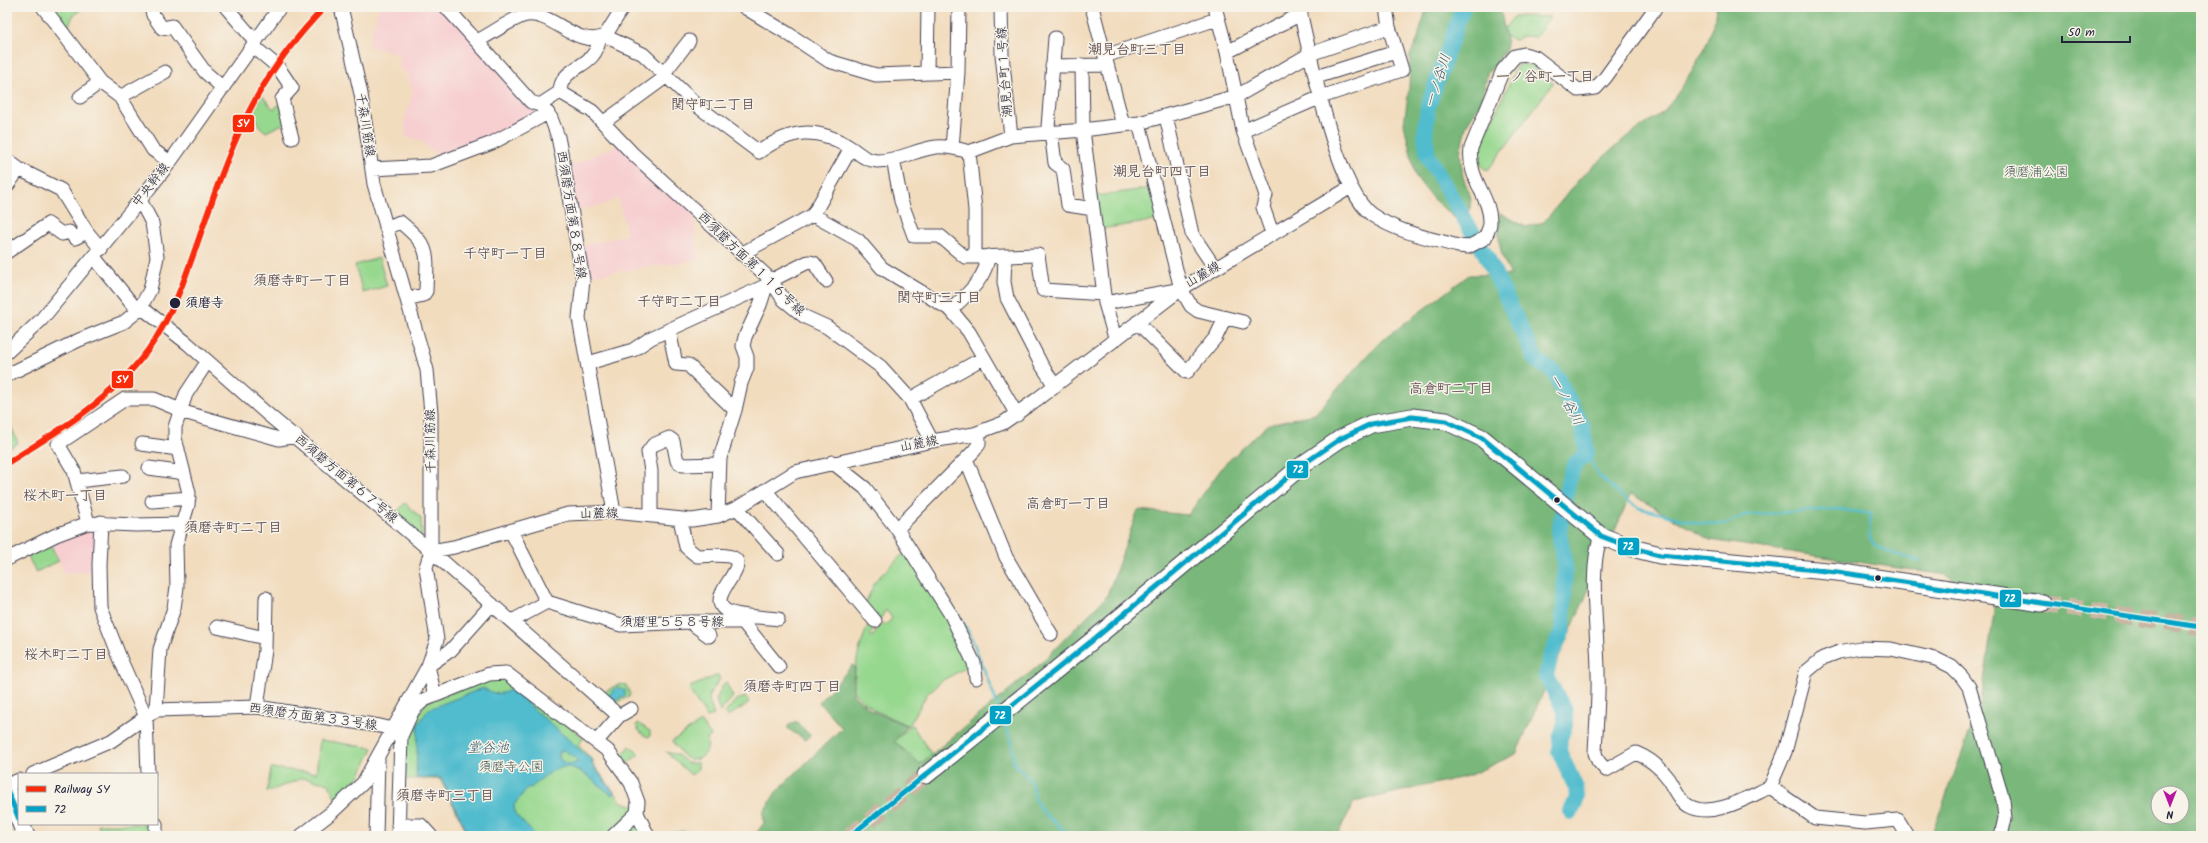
<svg xmlns="http://www.w3.org/2000/svg" width="2208" height="843" font-family="Kalam,'Klee One',sans-serif">
  <style>
    .built { fill: #f7cfd1 }
    .green { fill: #97d88f; stroke: #5c7d65; fill-rule: evenodd }
    .forest { fill: #79b87a; stroke: #4e6d5a; fill-rule: evenodd }
    .water { fill: #51bcce; stroke: #3a6f84; fill-rule: evenodd }
    .lines { fill: none; stroke-linecap: round; stroke-linejoin: round }
    .stream { stroke: #51bcce; stroke-width: 2.5 }
    .river { stroke: #51bcce; stroke-width: 16 }
    .major-tunnel { stroke: #c8b7a4; stroke-width: 17; stroke-dasharray: 17 8; stroke-linecap: butt }
    .minor-casing { stroke: #413e4f; stroke-width: 15 }
    .major-casing { stroke: #413e4f; stroke-width: 19 }
    .minor { stroke: #fff; stroke-width: 13 }
    .major { stroke: #fff; stroke-width: 17 }
    .bus-1-casing { stroke: #f7f3e8; stroke-width: 8 }
    .bus-1 { stroke: #02a2c7; stroke-width: 5 }
    .rail-1-casing { stroke: #f7f3e8; stroke-width: 9 }
    .rail-1 { stroke: #fa2b08; stroke-width: 6 }
    .stop-dot { fill: #22223b; stroke: #f7f3e8; stroke-width: 1.5 }
    .labels { text-anchor: middle; dominant-baseline: central; stroke-width: 3; stroke-linejoin: round; paint-order: stroke }
    .street-label { font-size: 13px; fill: #22223b; stroke: #f7f3e8 }
    .park-label { font-size: 13px; fill: #455954; stroke: #f7f3e8 }
    .stop-label { font-size: 13px; font-weight: bold; fill: #22223b; stroke: #f7f3e8; text-anchor: start }
    .neighbourhood-label { font-size: 14px; font-weight: bold; fill: #665359; stroke: #f7f3e8 }
    .water-label { font-size: 14px; font-style: italic; fill: #32586e; stroke: #f7f3e8 }
    .line-badge { stroke: #f7f3e8; stroke-width: 1.5 }
    .badge-label { font-size: 11px; text-anchor: middle; font-weight: bold; fill: #fff }
  </style>
  <rect width="100%" height="100%" fill="#f7f3e8"/>
  <filter id="ink" filterUnits="userSpaceOnUse"><feTurbulence type="fractalNoise" baseFrequency=".025" numOctaves="2"/><feDisplacementMap in="SourceGraphic" scale="8" xChannelSelector="R" yChannelSelector="G"/><feConvolveMatrix kernelMatrix="1 2 1 2 8 2 1 2 1" color-interpolation-filters="sRGB"/></filter>
  <filter id="wash" filterUnits="userSpaceOnUse"><feTurbulence type="fractalNoise" baseFrequency=".012" numOctaves="4" result="noise"/><feDisplacementMap in="SourceGraphic" scale="16" xChannelSelector="R" yChannelSelector="G"/><feGaussianBlur stdDeviation="0.9" result="paint"/><feColorMatrix in="noise" values="0 0 0 0 0 0 0 0 0 0 0 0 0 0 0 0 0 1.4 0 .05"/><feComposite in="paint" operator="in"/></filter>
  <g filter="url(#wash)">
    <rect width="100%" height="100%" fill="#f2dcbe"/>
    <path class="built" d="M 379,7 L 443,7 L 541,114 L 490,141 L 441,158 L 421,141 L 405,136 L 405,119 L 413,92 L 408,79 L 408,74 L 399,69 L 401,61 L 395,52 L 368,46 Z
      M 621,143 L 693,212 L 698,260 L 585,276 L 581,246 L 627,235 L 618,198 L 602,205 L 573,211 L 567,168 Z
      M 97,526 L 96,571 L 64,573 L 51,541 Z"/>
    <path class="green" d="M 48,7 L 84,7 L 73,16 L 65,34 Z
      M 1514,16 L 1519,16 L 1550,17 L 1536,37 L 1522,36 L 1515,40 L 1500,34 Z
      M 1522,64 L 1531,65 L 1553,83 L 1488,170 C 1479,167 1478,162 1477,154 L 1517,66 Z
      M 262,95 L 273,109 L 280,104 L 285,123 L 266,132 L 259,126 L 253,112 Z
      M 1152,188 L 1160,220 L 1100,229 L 1096,196 Z
      M 379,258 L 387,286 L 363,293 L 355,265 Z
      M 7,417 L 18,443 L 7,450 Z
      M 405,503 L 421,518 L 422,541 L 393,517 Z
      M 50,544 L 59,561 L 36,572 L 27,555 Z
      M 906,551 L 953,627 L 971,665 L 943,680 L 927,694 L 909,726 L 874,710 L 855,694 C 852,667 861,640 872,616 L 864,606 L 876,580 ZM 886,610 L 892,618 L 887,624 L 882,624 L 872,637 L 870,635 Z
      M 718,675 L 720,679 L 710,693 L 709,700 L 714,715 L 707,717 L 689,690 L 690,687 Z
      M 506,677 L 584,738 L 578,745 L 594,761 L 592,763 L 622,802 L 641,808 L 654,836 L 469,836 L 440,779 L 403,779 L 406,731 L 427,702 L 489,678 Z
      M 726,682 L 733,697 L 720,712 L 716,700 L 724,683 Z
      M 620,684 L 626,685 L 630,694 L 629,696 L 614,704 L 602,696 L 604,692 Z
      M 746,697 L 749,703 L 727,717 L 725,713 L 736,700 Z
      M 701,722 L 711,736 L 707,739 C 710,752 703,760 690,760 L 684,757 L 672,741 Z
      M 638,723 L 650,731 L 650,736 L 647,737 L 639,731 L 636,725 Z
      M 912,725 L 932,755 L 920,764 L 894,741 Z
      M 320,740 L 373,748 L 359,777 L 335,798 L 329,784 L 303,778 L 267,792 L 271,768 L 316,773 Z
      M 630,746 L 639,754 L 627,764 L 620,756 Z
      M 666,752 L 678,755 L 687,763 L 698,763 L 698,770 L 691,775 Z
      M 98,824 L 147,824 L 147,836 L 102,836 Z
      M 684,831 L 686,836 L 658,835 Z"/>
    <path class="forest" d="M 1429,7 L 1500,7 L 1507,44 L 1506,50 L 1487,74 L 1483,98 L 1466,126 L 1460,153 L 1463,177 L 1471,198 L 1469,216 L 1457,220 L 1433,199 L 1416,177 L 1404,124 L 1409,88 L 1410,55 L 1417,41 L 1425,13 Z
      M 1716,7 L 2201,7 L 2201,836 L 1931,836 L 1981,702 L 1995,606 L 1946,575 L 1710,540 L 1631,494 L 1516,754 L 1468,776 L 1354,802 L 1337,836 L 754,836 L 764,823 L 763,813 L 776,792 L 842,728 L 819,702 L 853,665 L 855,667 L 853,679 L 853,695 L 872,711 L 908,726 L 894,741 L 920,764 L 1037,667 L 1107,596 L 1138,510 L 1188,515 L 1224,465 L 1269,424 L 1315,414 L 1381,341 L 1469,275 L 1511,275 C 1499,254 1497,237 1500,213 L 1526,227 L 1544,222 L 1581,177 L 1624,139 L 1665,111 L 1682,87 L 1704,50 L 1714,24 ZM 2158,793 L 2182,793 L 2182,817 L 2158,817 Z
      M 796,721 L 810,735 L 806,740 L 788,729 L 788,726 Z"/>
    <path class="water" d="M 618,687 L 625,690 L 625,696 L 611,702 L 600,703 Z
      M 483,688 C 493,694 501,696 511,689 L 593,761 L 591,763 L 614,793 L 612,795 C 576,768 568,752 531,788 L 528,787 L 514,805 L 515,814 L 536,836 L 469,836 L 441,778 L 416,778 L 418,724 L 429,709 ZM 563,750 L 576,758 L 577,763 L 567,764 L 560,760 L 558,753 Z"/>
    <g class="lines">
      <path class="stream" d="M 1587,453 L 1599,476 L 1625,499 L 1639,508 L 1697,523 L 1726,524 L 1744,515 L 1838,509 L 1871,514 C 1870,521 1868,530 1870,537 C 1875,553 1906,557 1920,561
        M 917,549 L 971,636 L 998,706
        M 1004,722 L 1012,742 L 1014,763 L 1031,781 L 1036,801 L 1042,811 L 1070,836"/>
      <path class="river" d="M 1463,7 L 1428,106 L 1425,135 L 1428,157 L 1486,255 L 1536,360 L 1554,372 L 1582,425 L 1587,453 L 1574,465 L 1568,484 L 1559,532 L 1565,564 L 1563,630 L 1551,655 L 1546,676 L 1565,711 L 1565,724 L 1560,739 L 1559,751 L 1576,788 L 1577,798 L 1571,812"/>
    </g>
  </g>
  <g filter="url(#ink)">
    <g class="lines">
      <path class="major-tunnel" d="M 2042,603 L 2201,627
        M 850,836 L 926,775"/>
      <g class="minor-casing">
        <path id="minor" d="M 43,7 L 100,82 L 120,97 L 153,150 L 170,162
          M 151,7 L 153,15 L 162,28 L 172,26 L 205,72 L 223,88
          M 226,7 L 256,42
          M 446,7 L 531,102 L 540,105 L 551,118 L 558,137 L 564,167 L 583,280 L 579,318 L 614,512
          M 744,7 L 787,33 L 829,61 L 876,75 L 958,72
          M 1001,7 L 1002,55 L 1011,136
          M 1092,7 L 1123,125
          M 1215,7 L 1227,52 L 1243,131 L 1266,195 L 1263,207 L 1272,233
          M 1299,7 C 1310,53 1336,189 1372,215 C 1397,232 1429,238 1458,246 L 1468,247 L 1485,238 C 1487,233 1490,227 1490,223 C 1491,196 1467,180 1471,148 L 1503,70 L 1515,56 L 1524,54 L 1535,57 L 1578,90 L 1596,88 L 1605,78 L 1656,7
          M 605,36 L 643,54 L 700,108 L 759,152 C 791,129 817,126 851,148 C 860,154 865,160 877,161 C 899,161 917,149 936,147 C 948,146 959,149 969,152
          M 605,36 L 623,7
          M 1055,38 L 1048,127 L 1051,132 L 1055,163 L 1063,169 L 1068,205 L 1093,209
          M 477,41 C 490,35 514,17 526,15 C 553,11 576,49 605,36
          M 253,46 L 278,67 L 292,88 L 282,99 L 292,138
          M 1227,52 L 1301,14
          M 1105,56 L 1217,19
          M 1082,65 L 1083,130 L 1105,303 L 1115,338
          M 1052,66 L 1107,65
          M 927,72 L 928,7
          M 664,73 L 689,41
          M 1316,77 L 1396,52
          M 560,92 L 592,111 L 632,153 L 769,278 L 784,300 L 805,317 L 827,327 L 881,367 L 910,399 L 932,441
          M 560,92 C 560,65 597,69 599,39
          M 80,97 L 100,82
          M 120,97 L 165,72
          M 540,105 L 560,92
          M 1166,116 L 1192,234 L 1215,268
          M 604,122 L 667,76
          M 1139,123 L 1181,289 L 1191,306 L 1198,311 L 1243,322
          M 1243,131 L 1321,97 L 1402,70 L 1389,27 L 1386,7
          M 952,148 L 958,72 L 959,7
          M 969,152 L 1011,136 L 1083,130 L 1139,123 L 1237,96 L 1310,54 L 1389,27
          M 969,152 L 975,210 L 975,257 L 1038,255 L 1043,290 L 1104,294
          M 893,159 L 901,201 L 914,236 L 940,236 L 965,257 L 975,257
          M 7,160 L 19,169 L 61,190 L 87,232 L 101,249
          M 372,169 L 431,166 L 492,143 L 548,113
          M 7,186 L 19,169
          M 813,215 L 858,240 L 882,268 L 951,310 L 969,332 L 1017,415
          M 386,228 L 400,222 C 432,248 427,253 426,291 L 423,295 L 407,299
          M 7,252 L 48,224 L 62,234 L 69,232 L 75,238 L 87,232
          M 741,254 L 813,215 L 851,148
          M 1005,256 L 1004,282 L 1007,298 L 1041,364 L 1055,386
          M 94,257 L 136,309 L 146,311 L 187,343 L 265,412 L 431,551 L 619,716
          M 770,281 L 808,262 L 814,263 L 826,281
          M 1105,303 L 1177,290
          M 951,310 C 965,296 987,278 988,256
          M 1137,322 L 1187,372 L 1216,337 L 1225,318
          M 669,330 L 676,364 L 688,365 L 735,410
          M 7,352 L 41,320 L 140,200 L 170,162 L 280,7
          M 588,363 L 633,350 L 651,338 L 765,286
          M 7,375 L 79,340 L 124,322 L 139,310 L 150,290 L 157,257 L 152,223 L 140,200
          M 910,399 L 983,358
          M 180,411 L 279,439 L 296,436
          M 142,444 L 178,449
          M 966,459 L 1006,557 L 1051,634
          M 832,462 L 865,488 L 897,529 L 951,615 L 974,663 L 976,678
          M 149,468 L 184,473
          M 77,481 L 123,476
          M 765,490 L 875,621
          M 152,501 L 189,498
          M 737,508 L 778,554
          M 651,516 L 651,471 L 648,452 L 653,445 L 669,438 L 673,441 L 677,461 L 683,465 L 719,464
          M 718,516 L 720,458 L 735,410 L 741,383 L 747,368 L 747,357 L 743,346 L 745,337 L 760,305 L 769,278
          M 680,519 L 686,547 L 697,556 C 706,556 718,554 728,556 C 757,562 706,594 724,609 C 733,617 766,617 778,619
          M 101,522 L 99,565 L 100,607 L 122,663 L 146,717 L 148,774
          M 88,523 L 74,471 L 58,444 L 125,399 L 154,399 L 180,410
          M 897,529 L 974,451 L 979,444 L 979,439 L 974,434
          M 511,531 L 547,602
          M 1601,536 C 1588,569 1598,635 1598,673 C 1599,699 1596,726 1595,753 L 1598,761 L 1606,770 L 1636,753 C 1651,759 1660,767 1669,779 C 1674,787 1681,802 1689,806 C 1713,819 1748,797 1770,787 L 1785,752 L 1806,672 L 1823,658 L 1839,652 L 1860,648 L 1891,649 L 1936,659 L 1952,667 L 1962,677 L 1969,687 L 2003,800 L 2005,818 L 2001,836
          M 431,551 L 454,547 L 568,514 L 614,512 L 692,520 L 718,516 L 737,508 L 795,472 L 932,441 L 974,434 L 1003,423 L 1036,400 L 1181,289 L 1351,187
          M 7,559 L 56,535 L 88,523 L 136,525 L 182,524
          M 512,621 L 547,602 L 621,625 L 690,622 L 743,622 L 779,667
          M 690,622 L 709,636
          M 217,627 L 265,638
          M 435,696 L 428,666 L 451,650 L 492,604
          M 257,707 L 265,650 L 266,598
          M 156,710 L 160,649 L 174,608 L 177,587 L 176,545 L 188,505 L 189,493 L 175,438 L 175,427 L 186,394 L 207,362
          M 596,742 L 619,716 L 631,709
          M 33,774 L 111,741 L 156,710 L 257,707 L 380,726 L 393,729 L 400,735
          M 7,785 L 19,780
          M 1770,787 L 1815,818 L 1865,823 L 1898,820 L 1908,836
          M 156,824 L 156,836
          M 398,825 L 421,825 L 431,836
          M 301,836 L 331,813 L 363,783 L 428,666 L 437,640 L 426,567 L 431,551 L 431,413 L 427,370 L 374,184 L 361,94 L 341,7
          M 376,836 L 378,759
          M 398,836 L 401,736 L 413,710 L 424,700 L 489,674 L 506,673 L 608,751 L 631,783 L 638,802 L 637,813 L 648,836
          M 613,836 L 637,813"/>
      </g>
      <g class="major-casing">
        <path id="major" d="M 926,775 L 1093,640 L 1305,463 L 1340,439 L 1371,424 L 1412,417 L 1446,421 L 1482,438 L 1601,536 L 1632,548 L 1660,555 L 1837,572 L 2042,603
          M 7,790 L 19,819
          M 21,824 L 26,836"/>
      </g>
      <use href="#minor" class="minor"/>
      <use href="#major" class="major"/>
      <g class="bus-1-casing">
        <path id="bus-1" d="M 7,790 L 19,819
          M 850,836 L 1093,640 L 1305,463 L 1340,439 L 1371,424 L 1412,417 L 1446,421 L 1482,438 L 1601,536 L 1632,548 L 1660,555 L 1837,572 L 2201,627"/>
      </g>
      <use href="#bus-1" class="bus-1"/>
      <g class="rail-1-casing">
        <path id="rail-1" d="M 7,463 C 59,431 111,400 148,350 C 179,307 193,253 211,204 C 239,123 265,69 325,7"/>
      </g>
      <use href="#rail-1" class="rail-1"/>
    </g>
  </g>
  <g class="stop-dot">
    <circle cx="175" cy="303" r="6"/>
    <circle cx="1557" cy="500" r="3.5"/>
    <circle cx="1878" cy="578" r="3.5"/>
  </g>
  <g class="labels">
    <g class="street-label">
      <text transform="translate(1005 72) rotate(-94)">潮見台町１号線</text>
      <text transform="translate(365 125) rotate(81)">千森川筋線</text>
      <text transform="translate(151 185) rotate(-52)">中央幹線</text>
      <text transform="translate(571 215) rotate(81)">西須磨方面第８８号線</text>
      <text transform="translate(751 264) rotate(44)">西須磨方面第１１６号線</text>
      <text transform="translate(1203 275) rotate(-31)">山麓線</text>
      <text transform="translate(431 441) rotate(-91)">千森川筋線</text>
      <text transform="translate(919 444) rotate(-11)">山麓線</text>
      <text transform="translate(346 479) rotate(40)">西須磨方面第６７号線</text>
      <text transform="translate(599 514) rotate(-1)">山麓線</text>
      <text x="672" y="622">須磨里５５８号線</text>
      <text transform="translate(313 717) rotate(8)">西須磨方面第３３号線</text>
    </g>
    <g class="park-label">
      <text x="2036" y="172">須磨浦公園</text>
      <text x="511" y="767">須磨寺公園</text>
    </g>
    <g class="stop-label">
      <text x="185" y="303">須磨寺</text>
    </g>
    <g class="neighbourhood-label">
      <text x="1137" y="50">潮見台町三丁目</text>
      <text x="1545" y="77">一ノ谷町一丁目</text>
      <text x="713" y="105">関守町二丁目</text>
      <text x="1162" y="172">潮見台町四丁目</text>
      <text x="505" y="254">千守町一丁目</text>
      <text x="302" y="281">須磨寺町一丁目</text>
      <text x="939" y="298">関守町三丁目</text>
      <text x="679" y="302">千守町二丁目</text>
      <text x="1451" y="389">高倉町二丁目</text>
      <text x="65" y="496">桜木町一丁目</text>
      <text x="1068" y="504">高倉町一丁目</text>
      <text x="233" y="528">須磨寺町二丁目</text>
      <text x="66" y="655">桜木町二丁目</text>
      <text x="792" y="687">須磨寺町四丁目</text>
      <text x="445" y="796">須磨寺町三丁目</text>
    </g>
    <g class="water-label">
      <text transform="translate(1438 81) rotate(-72)">一ノ谷川</text>
      <text transform="translate(1566 400) rotate(62)">一ノ谷川</text>
      <text x="488" y="748">堂谷池</text>
    </g>
  </g>
  <g class="line-badge">
    <rect x="232" y="114" width="23" height="19" rx="4" fill="#fa2b08"/>
    <rect x="111" y="370" width="23" height="19" rx="4" fill="#fa2b08"/>
    <rect x="1286" y="460" width="23" height="19" rx="4" fill="#02a2c7"/>
    <rect x="1617" y="537" width="23" height="19" rx="4" fill="#02a2c7"/>
    <rect x="1999" y="589" width="23" height="19" rx="4" fill="#02a2c7"/>
    <rect x="989" y="705" width="23" height="20" rx="4" fill="#02a2c7"/>
  </g>
  <g class="badge-label">
    <text x="243" y="127">SY</text>
    <text x="122" y="383">SY</text>
    <text x="1298" y="473">72</text>
    <text x="1628" y="550">72</text>
    <text x="2010" y="602">72</text>
    <text x="1000" y="719">72</text>
  </g>
  <rect width="2208" height="843" fill="none" stroke="#f7f3e8" stroke-width="24"/>
  <rect x="18" y="773" width="140" height="52" fill="#f7f3e8" stroke="#a29fa3"/>
  <rect x="26" y="786" width="20" height="6" fill="#fa2b08" stroke="#a29fa3"/>
  <text x="54" y="793" font-size="12" fill="#22223b">Railway SY</text>
  <rect x="26" y="806" width="20" height="6" fill="#02a2c7" stroke="#a29fa3"/>
  <text x="54" y="813" font-size="12" fill="#22223b">72</text>
  <g transform="translate(2170 805) rotate(180)"><circle r="19" fill="#f7f3e8" stroke="#a29fa3"/>
  <path d="M0-3L7 15L0 10L-7 15Z" fill="#b5179e"/>
  <text y="-6" font-size="11" font-weight="bold" text-anchor="middle" fill="#22223b">N</text>
  </g>
  <path d="M2062 36v6h68v-6" fill="none" stroke="#22223b" stroke-width="2"/>
  <text x="2068" y="36" font-size="12" fill="#22223b" stroke="#f7f3e8" stroke-width="3" paint-order="stroke">50 m</text>
</svg>
